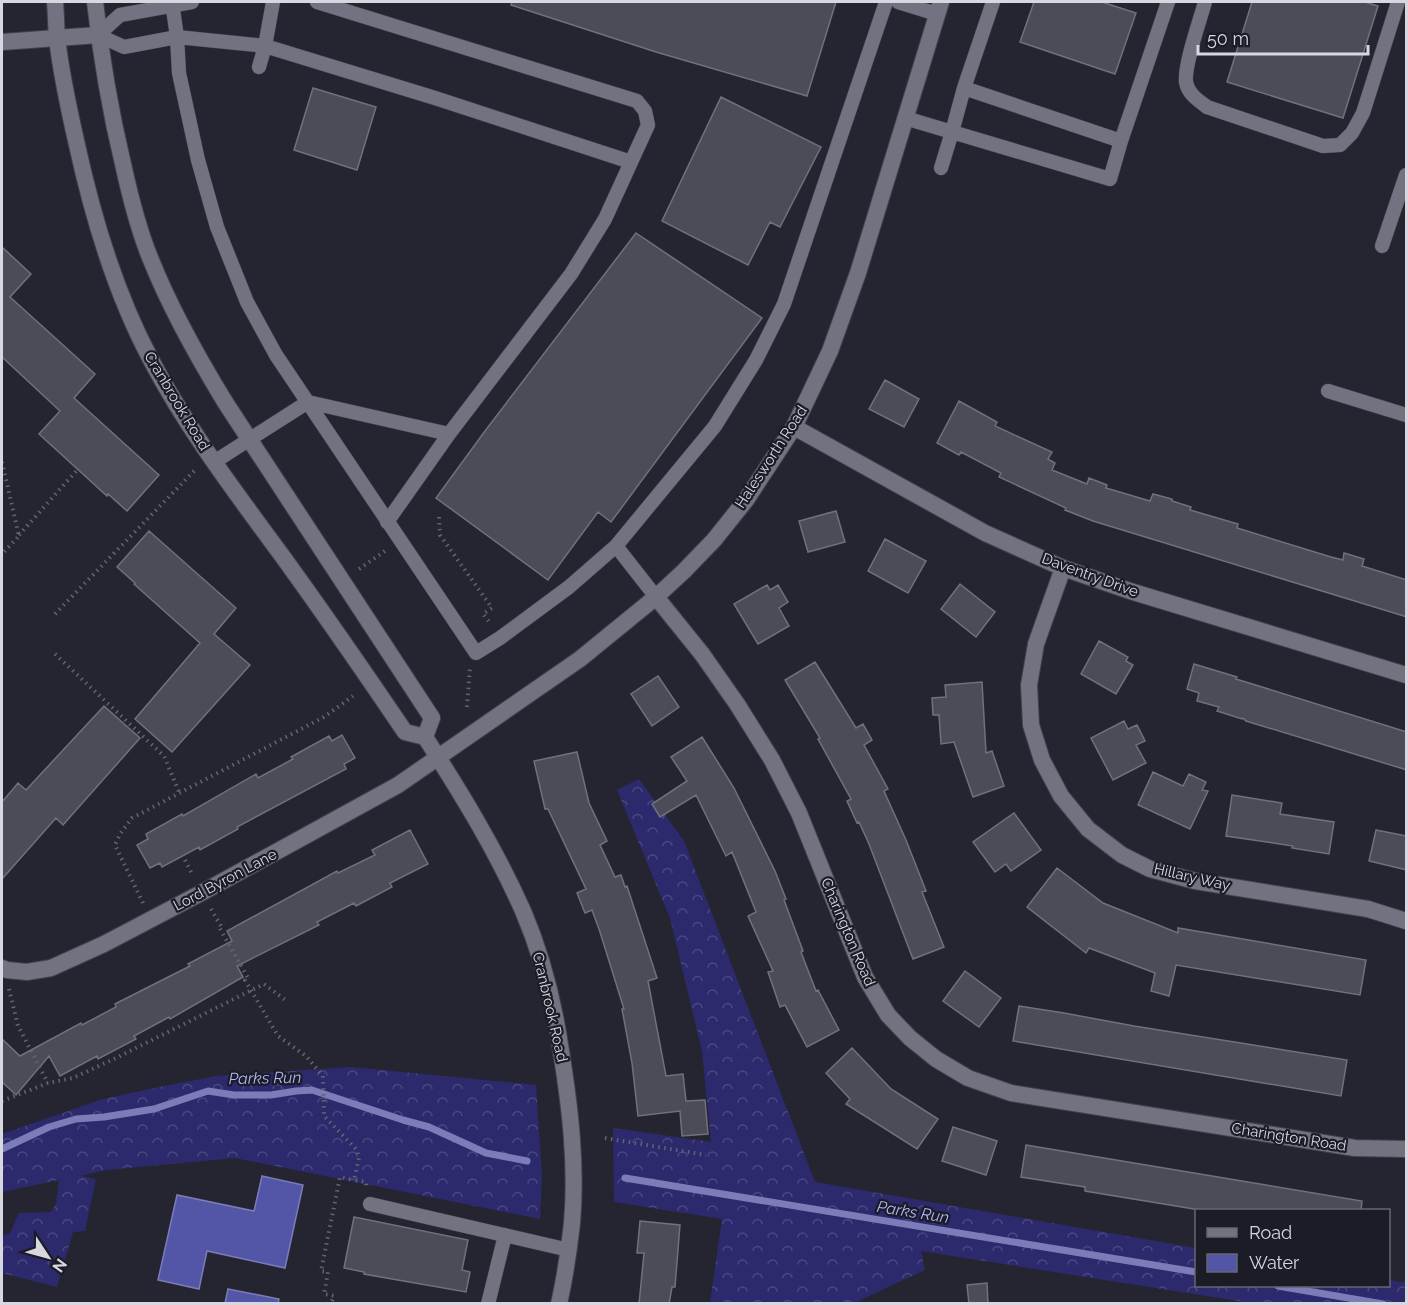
<svg xmlns="http://www.w3.org/2000/svg" width="1408" height="1305" font-family="Raleway,sans-serif">
  <style>
    .forest { fill: url(#forest-crowns) }
    .water { fill: #5355a7; stroke: #7b7cb8; stroke-width: 1.5 }
    .lines { fill: none; stroke-linecap: round; stroke-linejoin: round }
    .stream { stroke: #7b7cb8; stroke-width: 7 }
    .building { fill: #4a4c58; stroke: #70717e; stroke-width: 1.5 }
    .service-casing { stroke: #42434c; stroke-width: 15 }
    .minor-casing { stroke: #42434c; stroke-width: 18 }
    .tertiary-casing { stroke: #42434c; stroke-width: 18 }
    .path { stroke: #63646e; stroke-width: 4; stroke-dasharray: 1.5 4.5; stroke-linecap: butt }
    .service { stroke: #717380; stroke-width: 14 }
    .minor { stroke: #717380; stroke-width: 16 }
    .tertiary { stroke: #717380; stroke-width: 16 }
    .labels { text-anchor: middle; dominant-baseline: central; stroke-width: 4.5; stroke-linejoin: round; paint-order: stroke }
    .street-label { font-size: 15px; fill: #d7d8df; stroke: #1b1c26 }
    .water-label { font-size: 16px; font-style: italic; fill: #b2b8fb; stroke: #1b1c26 }
  </style>
  <defs>
    <pattern id="forest-crowns" width="20" height="18" patternUnits="userSpaceOnUse" patternTransform="scale(1.5)"><rect width="20" height="18" fill="#2c2a6d"/><path d="M2 6a3 3 0 1 1 6 0M12 15a3 3 0 1 1 6 0" fill="none" stroke="#4a4881"/></pattern>
  </defs>
  <rect width="100%" height="100%" fill="#242530"/>
  <path class="forest" d="M 639,779 L 684,841 L 815,1182 L 1196,1248 L 1196,1286 L 1388,1286 L 1389,1280 L 1401,1282 L 1406,1281 L 1406,1303 L 1251,1303 L 921,1251 L 925,1270 L 854,1303 L 710,1303 L 722,1219 L 614,1202 L 613,1128 L 711,1142 L 702,1051 L 670,918 L 617,790 Z
    M 351,1067 L 536,1085 L 542,1176 L 540,1219 L 235,1158 L 106,1170 L 80,1176 L 96,1179 L 85,1231 L 73,1232 L 57,1287 L 2,1273 L 2,1236 L 10,1233 L 19,1213 L 51,1212 L 56,1204 L 59,1180 L 2,1192 L 2,1134 L 103,1099 L 159,1087 L 217,1076 Z"/>
  <path class="water" d="M 262,1176 L 303,1185 L 285,1268 L 207,1251 L 199,1289 L 158,1280 L 177,1195 L 254,1211 Z
    M 228,1289 L 279,1299 L 278,1303 L 225,1303 Z"/>
  <g class="lines">
    <path class="stream" d="M 2,1149 L 49,1127 L 76,1119 L 104,1117 L 154,1109 L 208,1091 L 234,1095 L 271,1095 L 296,1091 L 312,1090 L 403,1120 L 429,1127 L 486,1153 L 527,1161
      M 625,1178 L 1196,1272
      M 1278,1286 L 1383,1304"/>
  </g>
  <path class="building" d="M 512,2 L 836,2 L 807,96 L 656,52 L 511,5 Z
    M 1034,2 L 1102,2 L 1136,13 L 1115,74 L 1020,42 Z
    M 1252,2 L 1365,2 L 1378,6 L 1343,118 L 1227,82 Z
    M 313,88 L 376,107 L 357,170 L 294,150 Z
    M 721,97 L 821,147 L 780,227 L 770,222 L 748,265 L 662,221 Z
    M 636,233 L 762,318 L 611,522 L 598,512 L 548,580 L 436,498 L 485,431 Z
    M 2,247 L 31,274 L 10,297 L 95,374 L 74,398 L 159,475 L 127,511 L 108,494 L 107,496 L 39,434 L 60,411 L 2,357 Z
    M 885,380 L 919,399 L 904,427 L 869,409 Z
    M 959,401 L 997,422 L 995,426 L 1052,452 L 1048,459 L 1055,463 L 1052,470 L 1087,484 L 1089,478 L 1107,485 L 1106,488 L 1150,501 L 1153,494 L 1172,499 L 1172,501 L 1191,507 L 1190,510 L 1238,524 L 1237,528 L 1331,557 L 1343,560 L 1344,553 L 1364,559 L 1362,566 L 1407,580 L 1407,617 L 1093,521 L 1065,510 L 1066,508 L 999,477 L 1001,473 L 961,452 L 959,455 L 937,443 Z
    M 836,511 L 845,542 L 808,552 L 799,521 Z
    M 149,531 L 236,608 L 214,634 L 250,665 L 172,752 L 135,719 L 200,643 L 134,584 L 135,583 L 117,567 Z
    M 885,539 L 926,561 L 908,593 L 868,571 Z
    M 960,584 L 995,612 L 976,637 L 941,609 Z
    M 767,585 L 770,590 L 778,585 L 788,602 L 779,608 L 789,626 L 758,644 L 734,604 Z
    M 1099,641 L 1128,657 L 1126,661 L 1133,665 L 1116,694 L 1081,674 Z
    M 815,662 L 856,728 L 863,724 L 872,740 L 864,745 L 888,789 L 884,791 L 906,840 L 926,891 L 922,892 L 944,947 L 913,959 L 869,844 L 859,822 L 857,823 L 847,801 L 851,799 L 818,739 L 820,738 L 785,680 Z
    M 1194,664 L 1237,677 L 1236,679 L 1407,732 L 1407,770 L 1246,721 L 1243,718 L 1242,719 L 1217,711 L 1219,707 L 1197,701 L 1199,693 L 1187,689 Z
    M 658,676 L 679,707 L 652,726 L 631,694 Z
    M 982,682 L 986,753 L 992,751 L 1004,786 L 973,797 L 954,742 L 941,744 L 939,715 L 933,715 L 932,698 L 946,697 L 945,685 Z
    M 104,706 L 140,738 L 63,825 L 56,818 L 2,879 L 2,802 L 18,783 L 26,790 Z
    M 1124,721 L 1128,729 L 1137,725 L 1145,741 L 1136,745 L 1146,763 L 1113,780 L 1091,738 Z
    M 342,735 L 355,758 L 344,764 L 346,769 L 237,827 L 238,829 L 200,850 L 199,847 L 162,867 L 160,863 L 150,868 L 137,845 L 148,839 L 146,834 L 182,814 L 183,816 L 256,774 L 258,778 L 293,759 L 291,757 L 329,736 L 332,741 Z
    M 702,737 L 734,788 L 775,871 L 786,899 L 784,900 L 803,951 L 801,952 L 816,991 L 818,990 L 839,1030 L 807,1047 L 785,1005 L 780,1007 L 768,972 L 773,971 L 748,916 L 756,912 L 732,852 L 726,856 L 696,795 L 660,817 L 652,804 L 687,781 L 671,757 Z
    M 577,752 L 589,803 L 607,841 L 600,845 L 615,877 L 621,875 L 625,887 L 627,886 L 657,978 L 648,981 L 666,1076 L 683,1074 L 686,1101 L 705,1100 L 708,1134 L 682,1136 L 680,1111 L 638,1116 L 632,1063 L 622,1009 L 624,1009 L 600,932 L 592,910 L 585,913 L 577,893 L 586,889 L 548,809 L 545,809 L 534,761 Z
    M 1153,772 L 1183,786 L 1189,774 L 1206,782 L 1202,790 L 1208,791 L 1190,829 L 1138,805 Z
    M 1232,795 L 1282,803 L 1280,814 L 1334,822 L 1329,854 L 1292,848 L 1293,846 L 1226,836 Z
    M 1014,813 L 1041,850 L 1011,871 L 1006,864 L 995,872 L 973,842 Z
    M 410,830 L 428,864 L 390,883 L 392,887 L 356,906 L 354,903 L 317,922 L 319,925 L 237,966 L 243,977 L 170,1019 L 169,1017 L 134,1036 L 136,1039 L 98,1059 L 97,1056 L 60,1076 L 49,1056 L 16,1095 L 2,1082 L 2,1039 L 20,1056 L 81,1023 L 82,1025 L 116,1007 L 115,1004 L 190,966 L 188,964 L 232,941 L 227,931 L 337,871 L 338,873 L 375,855 L 372,850 Z
    M 1376,830 L 1407,836 L 1407,870 L 1369,861 Z
    M 1057,868 L 1103,903 L 1178,933 L 1178,928 L 1366,960 L 1360,995 L 1176,965 L 1169,996 L 1151,991 L 1155,973 L 1089,948 L 1086,953 L 1027,907 Z
    M 965,971 L 1001,998 L 979,1027 L 943,1001 Z
    M 1019,1006 L 1064,1013 L 1134,1026 L 1347,1060 L 1341,1096 L 1013,1041 Z
    M 852,1048 L 891,1089 L 938,1119 L 917,1149 L 846,1104 L 850,1099 L 826,1073 Z
    M 953,1127 L 997,1141 L 986,1175 L 942,1161 Z
    M 1026,1145 L 1362,1201 L 1361,1210 L 1200,1210 L 1085,1191 L 1085,1187 L 1021,1177 Z
    M 354,1217 L 468,1240 L 462,1270 L 470,1272 L 466,1292 L 364,1274 L 364,1272 L 344,1268 Z
    M 640,1221 L 680,1225 L 675,1287 L 672,1287 L 669,1304 L 639,1304 L 644,1253 L 637,1253 Z
    M 987,1283 L 988,1304 L 969,1304 L 967,1285 Z"/>
  <g class="lines">
    <g class="service-casing">
      <path id="service" d="M 172,2 L 177,37 L 179,73 L 198,160 L 217,227 L 247,302 L 276,355 L 476,653 L 500,638 L 569,587 L 616,546 L 715,426 L 756,360 L 784,304 L 886,2
        M 192,2 L 120,15 L 98,35 L 124,47 L 177,37 L 265,46 L 435,98 L 631,162
        M 898,2 L 937,14
        M 993,2 L 964,88 L 1121,141 L 1168,2
        M 1205,2 C 1200,20 1184,65 1186,82 C 1188,94 1198,100 1207,107 L 1323,146 L 1340,145 L 1352,133 L 1363,113 L 1398,2
        M 259,67 L 265,46 L 273,2
        M 964,88 L 952,132 L 1110,179 L 1121,141
        M 905,118 L 952,132 L 941,168
        M 1382,246 L 1406,175
        M 1328,391 L 1406,415
        M 214,462 L 308,402 L 449,434 L 571,274 L 605,219 L 648,125 L 645,111 L 637,101 L 317,2
        M 387,522 L 449,434
        M 616,546 L 656,597
        M 370,1204 L 569,1250
        M 488,1304 L 505,1235"/>
    </g>
    <g class="minor-casing">
      <path id="minor" d="M 2,42 L 98,35
        M 794,427 L 985,533 L 1063,568 L 1130,591 L 1406,675
        M 1063,568 L 1036,644 L 1029,685 L 1031,725 L 1042,760 L 1061,796 L 1088,829 L 1122,855 L 1150,869 L 1195,881 L 1368,909 L 1406,921
        M 656,597 L 702,654 L 737,704 L 772,760 L 799,813 L 865,977 L 888,1015 L 910,1038 L 936,1059 L 968,1078 L 1011,1093 L 1355,1148 L 1406,1149
        M 2,968 L 7,970 L 27,972 L 51,968 L 104,944 L 203,892 L 398,785 L 580,659 L 656,597 L 684,571 L 714,540 L 746,500 L 794,427 L 830,351 L 858,273 L 941,2"/>
    </g>
    <g class="tertiary-casing">
      <path id="tertiary" d="M 55,2 C 56,13 56,26 57,38 C 61,73 69,110 77,145 C 93,218 115,292 150,358 C 187,429 236,493 283,557 C 325,615 365,673 405,732 L 425,737 C 461,793 496,850 523,911 C 542,955 554,1003 561,1051 C 570,1107 577,1165 572,1223 C 569,1250 565,1277 559,1304
        M 95,2 C 101,56 110,110 123,164 C 130,196 138,229 151,260 C 171,310 197,356 225,402 L 432,718 L 425,737"/>
    </g>
    <path class="path" d="M 2,462 L 19,536 L 2,554
      M 439,517 L 440,535 L 492,608 L 483,614 L 491,624
      M 19,535 L 78,469
      M 359,569 L 388,549
      M 55,614 L 195,470
      M 55,654 L 164,756 L 179,792
      M 467,707 L 470,667
      M 185,860 L 193,876
      M 143,903 L 115,845 L 120,834 L 132,818 L 324,717 L 353,696
      M 211,909 L 221,926 L 219,927 L 248,978 L 245,980 L 278,1036 L 306,1056 L 323,1076 L 324,1116 L 357,1150 L 359,1158 L 354,1180 L 366,1182 L 367,1189
      M 9,989 L 18,1026 L 48,1083
      M 2,1101 L 48,1083 L 73,1078 L 116,1058 L 264,984 L 288,1002
      M 605,1138 L 706,1155
      M 332,1301 L 334,1296 L 324,1294 L 328,1272 L 321,1271 L 340,1177 L 354,1180"/>
    <use href="#service" class="service"/>
    <use href="#minor" class="minor"/>
    <use href="#tertiary" class="tertiary"/>
  </g>
  <g class="labels">
    <g class="street-label">
      <text transform="translate(177 401) rotate(59)">Cranbrook Road</text>
      <text transform="translate(771 457) rotate(-57)">Halesworth Road</text>
      <text transform="translate(1090 575) rotate(20)">Daventry Drive</text>
      <text transform="translate(1192 877) rotate(13)">Hillary Way</text>
      <text transform="translate(225 880) rotate(-28)">Lord Byron Lane</text>
      <text transform="translate(848 932) rotate(67)">Charington Road</text>
      <text transform="translate(550 1007) rotate(77)">Cranbrook Road</text>
      <text transform="translate(1289 1137) rotate(9)">Charington Road</text>
    </g>
    <g class="water-label">
      <text transform="translate(265 1078) rotate(-1)">Parks Run</text>
      <text transform="translate(913 1212) rotate(9)">Parks Run</text>
    </g>
  </g>
  <rect width="1408" height="1305" fill="none" stroke="#d7d8df" stroke-width="6"/>
  <rect x="1195" y="1209" width="195" height="78" fill="#1b1c26" stroke="#666770" stroke-width="1.5"/>
  <rect x="1207" y="1228" width="30" height="9" fill="#717380" stroke="#666770" stroke-width="1.5"/>
  <text x="1249" y="1239" font-size="18" fill="#d7d8df">Road</text>
  <rect x="1207" y="1254" width="30" height="18" fill="#5355a7" stroke="#666770" stroke-width="1.5"/>
  <text x="1249" y="1269" font-size="18" fill="#d7d8df">Water</text>
  <g transform="translate(48 1257) rotate(126)" stroke="#1b1c26" stroke-width="4.5" paint-order="stroke">
  <path d="M0-4.5L10 22L0 15L-10 22Z" fill="#d7d8df"/>
  <text y="-9" font-size="16" font-weight="bold" text-anchor="middle" fill="#d7d8df">N</text>
  </g>
  <path d="M1198 45v9h170v-9" fill="none" stroke="#d7d8df" stroke-width="3"/>
  <text x="1207" y="45" font-size="18" fill="#d7d8df" stroke="#1b1c26" stroke-width="4.5" paint-order="stroke">50 m</text>
</svg>
